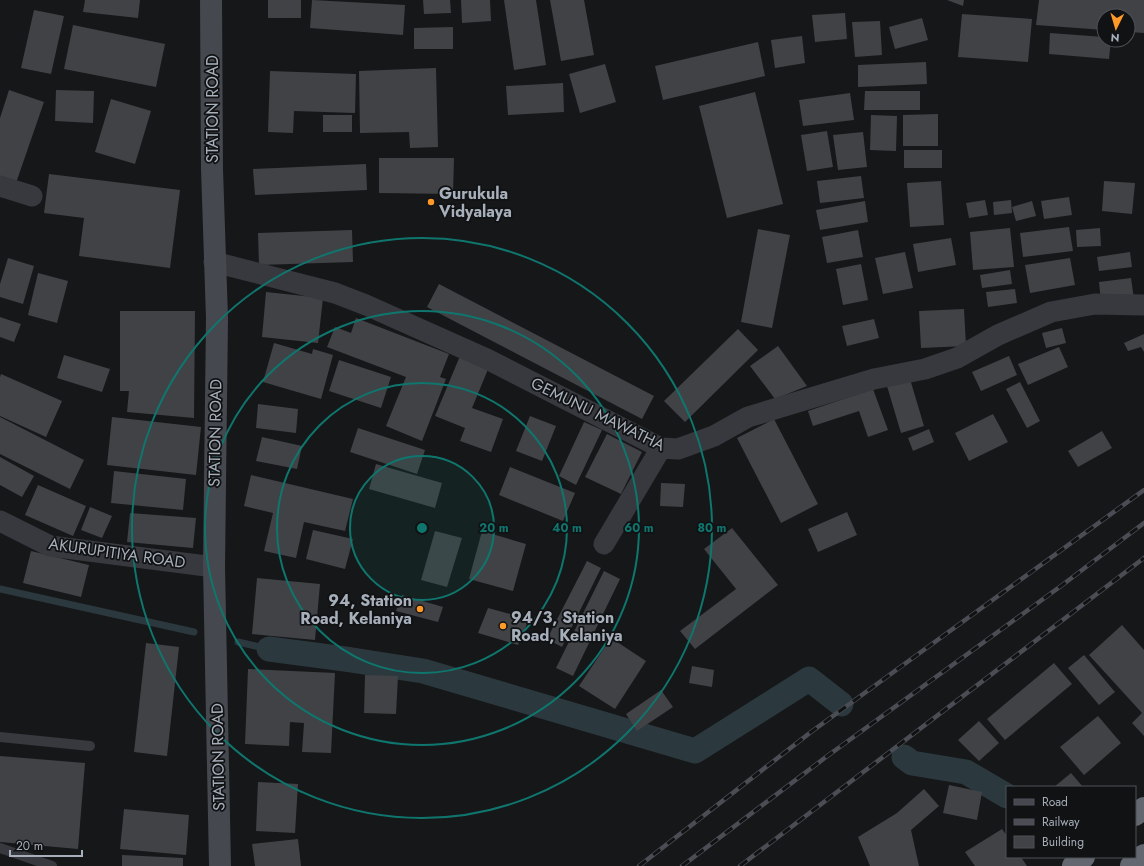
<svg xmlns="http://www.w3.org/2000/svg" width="1144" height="866" font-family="Jost,sans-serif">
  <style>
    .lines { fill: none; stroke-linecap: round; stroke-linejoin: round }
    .stream { stroke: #2b383e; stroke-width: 7 }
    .canal { stroke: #2b383e; stroke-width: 25 }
    .building { fill: #404246 }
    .lane { stroke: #37393e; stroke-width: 10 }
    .street { stroke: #37393e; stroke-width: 21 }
    .secondary { stroke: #45484e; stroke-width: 22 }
    .highway { stroke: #636870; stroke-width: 22 }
    .rail-casing { stroke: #4a4d53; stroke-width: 4.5 }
    .rail { stroke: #111214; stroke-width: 3; stroke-dasharray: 9; stroke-linecap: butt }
    .ring { fill: none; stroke: #0f766e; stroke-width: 2 }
    .poi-dot { fill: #ff9a28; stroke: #111214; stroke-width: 1.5 }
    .labels { text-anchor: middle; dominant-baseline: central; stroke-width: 3.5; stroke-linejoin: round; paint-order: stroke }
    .street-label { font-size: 16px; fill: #a7afba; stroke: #111214 }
    .poi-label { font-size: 16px; font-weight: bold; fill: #a7afba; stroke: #111214; text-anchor: start }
    .centre { fill: #0f766e; stroke: #111214; stroke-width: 2 }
    .ring-label { font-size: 12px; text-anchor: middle; font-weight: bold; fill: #0f766e; stroke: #111214; stroke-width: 3.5; stroke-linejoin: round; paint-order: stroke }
  </style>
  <rect width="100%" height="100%" fill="#161719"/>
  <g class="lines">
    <path class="stream" d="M 0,589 L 194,632
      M 238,642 L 269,649"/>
    <path class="canal" d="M 269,649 L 345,659 L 423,671 L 695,751 L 809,679 L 841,704
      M 904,757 L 912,763 L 966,772 L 1007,796"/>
  </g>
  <path class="building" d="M 85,0 L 140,0 L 138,18 L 83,12 Z
    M 268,0 L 301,0 L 301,18 L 268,18 Z
    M 312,0 L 405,5 L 403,35 L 310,28 Z
    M 423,0 L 450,0 L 451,13 L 424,14 Z
    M 461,0 L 490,0 L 491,21 L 462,23 Z
    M 504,0 L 536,0 L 546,65 L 514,70 Z
    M 550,0 L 584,0 L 594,55 L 561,61 Z
    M 947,0 L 964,0 L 963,6 Z
    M 1039,0 L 1144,0 L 1144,33 L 1128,32 L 1128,16 L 1104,16 L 1104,30 L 1036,25 Z
    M 34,10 L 64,16 L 51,74 L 21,68 Z
    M 845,13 L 847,39 L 815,42 L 812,15 Z
    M 962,14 L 1032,19 L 1028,62 L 958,57 Z
    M 922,18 L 928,40 L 895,49 L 889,27 Z
    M 880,21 L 882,55 L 855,57 L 852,22 Z
    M 73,25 L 165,44 L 156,87 L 64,69 Z
    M 453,27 L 453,49 L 414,49 L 414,28 Z
    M 1050,33 L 1104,37 L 1104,40 L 1111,40 L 1109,59 L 1049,54 Z
    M 802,36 L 805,63 L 775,68 L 771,40 Z
    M 758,42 L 765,76 L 663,100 L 655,66 Z
    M 926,62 L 927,84 L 858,87 L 858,65 Z
    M 605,64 L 616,102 L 580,113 L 569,74 Z
    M 436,68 L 438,147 L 410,148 L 409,132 L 360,133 L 359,71 Z
    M 270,71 L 356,74 L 355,113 L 294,111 L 293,133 L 268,132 Z
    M 563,83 L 564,112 L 508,115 L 506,86 Z
    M 9,90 L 44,102 L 16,183 L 0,178 L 0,118 Z
    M 56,90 L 94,91 L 93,123 L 55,121 Z
    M 865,91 L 920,91 L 920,110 L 864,110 Z
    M 755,92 L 783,204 L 727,218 L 699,106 Z
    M 850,93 L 854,120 L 803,126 L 799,100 Z
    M 111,99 L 151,111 L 135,164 L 95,152 Z
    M 938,114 L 938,146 L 903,146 L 903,115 Z
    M 323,115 L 352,115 L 352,132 L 323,132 Z
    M 871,115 L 897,116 L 896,151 L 870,150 Z
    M 827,131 L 833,167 L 807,171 L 801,135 Z
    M 863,132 L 867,167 L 838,170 L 833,135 Z
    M 904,150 L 942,150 L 942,168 L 904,168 Z
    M 379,158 L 454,158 L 453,194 L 379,193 Z
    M 366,164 L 367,190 L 255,195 L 253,169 Z
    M 49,174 L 180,190 L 170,268 L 79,256 L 84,218 L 44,213 Z
    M 861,176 L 864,198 L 820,203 L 817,181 Z
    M 941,181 L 944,225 L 910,227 L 907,183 Z
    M 1104,181 L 1135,183 L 1132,214 L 1102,211 Z
    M 1069,197 L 1072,215 L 1044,219 L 1041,201 Z
    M 985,200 L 988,215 L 969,218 L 966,203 Z
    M 1011,200 L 1012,213 L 994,215 L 993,202 Z
    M 865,201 L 868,222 L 820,230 L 816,210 Z
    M 1032,201 L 1036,216 L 1016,221 L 1012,207 Z
    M 1069,227 L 1073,251 L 1023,257 L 1020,233 Z
    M 1010,228 L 1014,267 L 973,270 L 970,232 Z
    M 1100,228 L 1101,246 L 1077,247 L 1076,230 Z
    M 758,229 L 790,235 L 772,328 L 741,322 Z
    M 352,230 L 353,262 L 259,265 L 258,233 Z
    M 858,230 L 863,257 L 827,263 L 822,237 Z
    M 951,238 L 956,265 L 918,272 L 913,244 Z
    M 905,252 L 913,288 L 883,294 L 875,258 Z
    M 1130,252 L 1132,267 L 1099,271 L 1097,257 Z
    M 8,258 L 34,266 L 23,304 L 0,297 L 0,284 Z
    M 1070,258 L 1075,285 L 1030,293 L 1025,265 Z
    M 861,264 L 868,300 L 843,305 L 836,269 Z
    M 1010,270 L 1012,284 L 982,288 L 980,275 Z
    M 38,273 L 68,281 L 57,323 L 28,315 Z
    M 1131,278 L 1134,299 L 1101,302 L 1099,282 Z
    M 439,284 L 654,396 L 642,419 L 427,307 Z
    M 1015,289 L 1017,303 L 988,307 L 986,292 Z
    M 266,292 L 323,298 L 318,343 L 262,337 Z
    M 964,309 L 966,346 L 921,348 L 919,311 Z
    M 120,311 L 195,311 L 194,418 L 127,412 L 129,391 L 120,391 Z
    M 0,317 L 21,324 L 14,342 L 0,337 Z
    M 356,318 L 449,354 L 440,377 L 446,379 L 422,441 L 386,426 L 406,377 L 327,347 L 335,327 L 351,333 Z
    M 874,319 L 879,338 L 847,346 L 842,326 Z
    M 1062,328 L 1066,343 L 1046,348 L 1042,333 Z
    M 738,329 L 758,350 L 685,422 L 664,401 Z
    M 1144,334 L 1144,352 L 1141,347 L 1128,351 L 1124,343 Z
    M 274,343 L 312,354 L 313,349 L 333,355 L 321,399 L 263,382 Z
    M 778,346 L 807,386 L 775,399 L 750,366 Z
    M 1059,347 L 1068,367 L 1028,385 L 1018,364 Z
    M 64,355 L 110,369 L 102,392 L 57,378 Z
    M 460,356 L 489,367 L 472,408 L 503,419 L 491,452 L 460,441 L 465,428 L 435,416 Z
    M 1009,356 L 1017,375 L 981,391 L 972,372 Z
    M 339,360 L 391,377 L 381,408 L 329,391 Z
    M 1,374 L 62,401 L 46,437 L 0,416 L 0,377 Z
    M 910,379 L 924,426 L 901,433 L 887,386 Z
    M 1020,382 L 1040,421 L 1027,428 L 1006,389 Z
    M 873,389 L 888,430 L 868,437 L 859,411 L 813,426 L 808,411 Z
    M 258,404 L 298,409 L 296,433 L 256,428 Z
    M 993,414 L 1008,442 L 969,461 L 955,433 Z
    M 530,416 L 556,426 L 542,461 L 516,451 Z
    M 0,417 L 84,460 L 70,489 L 0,454 Z
    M 112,417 L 201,427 L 196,475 L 107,465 Z
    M 774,419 L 818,504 L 781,523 L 737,438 Z
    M 584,422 L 602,430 L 576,485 L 559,476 Z
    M 358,428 L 425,450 L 417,474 L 350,452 Z
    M 929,429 L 934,442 L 913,451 L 908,438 Z
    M 1102,431 L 1112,448 L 1078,467 L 1068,451 Z
    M 607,434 L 642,452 L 621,494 L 585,477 Z
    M 262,437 L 302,446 L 297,469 L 256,461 Z
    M 0,457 L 34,476 L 22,497 L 0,485 Z
    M 376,464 L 442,483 L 435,508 L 369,489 Z
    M 510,467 L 575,493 L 563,521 L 499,495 Z
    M 114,471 L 186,479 L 183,510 L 111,503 Z
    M 251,475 L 353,499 L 345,531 L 304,522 L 296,558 L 264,551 L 273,513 L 244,506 Z
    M 661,483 L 685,484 L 683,507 L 660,506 Z
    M 38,485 L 86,506 L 73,536 L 25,515 Z
    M 90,507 L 112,516 L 102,538 L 81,530 Z
    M 847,512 L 857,535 L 818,552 L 808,529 Z
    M 130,513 L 196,518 L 193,548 L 127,542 Z
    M 732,528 L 778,585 L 695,649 L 680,631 L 736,589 L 704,549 Z
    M 313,530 L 353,539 L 345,569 L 306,559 Z
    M 435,531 L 462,538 L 447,587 L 421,580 Z
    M 482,531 L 526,544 L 513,591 L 469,579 Z
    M 31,551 L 89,565 L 81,597 L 23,583 Z
    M 587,561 L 601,568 L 562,647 L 547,639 Z
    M 604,571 L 620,579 L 573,676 L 556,668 Z
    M 257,578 L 320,584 L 315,640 L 252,634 Z
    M 402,595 L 443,607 L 438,622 L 396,611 Z
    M 488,608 L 529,619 L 518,645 L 478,633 Z
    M 1122,625 L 1144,650 L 1144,736 L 1132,723 L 1142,713 L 1089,655 Z
    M 611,638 L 646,661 L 615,709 L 579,686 Z
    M 146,643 L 179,647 L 167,756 L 134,752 Z
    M 1084,655 L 1115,692 L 1099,705 L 1068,668 Z
    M 1054,663 L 1072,684 L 1005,740 L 987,719 Z
    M 692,666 L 714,670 L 712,687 L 689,683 Z
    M 248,669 L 335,673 L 331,753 L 302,752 L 304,723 L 290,722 L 289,746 L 245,744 Z
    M 365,675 L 398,676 L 396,714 L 364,713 Z
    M 661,690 L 673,707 L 637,731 L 626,714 Z
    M 1098,716 L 1121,743 L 1084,775 L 1060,747 Z
    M 979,721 L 999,743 L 979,761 L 958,740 Z
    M 0,756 L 85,763 L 78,849 L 0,842 Z
    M 1071,773 L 1083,787 L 1054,787 Z
    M 258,782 L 298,784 L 295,833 L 256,831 Z
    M 949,785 L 982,792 L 977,820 L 943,813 Z
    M 924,789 L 939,806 L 911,830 L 919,866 L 870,866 L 858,837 L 897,813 Z
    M 124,809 L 189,815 L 186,855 L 120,849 Z
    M 1002,829 L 1007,836 L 1007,857 L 1021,857 L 1027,866 L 975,866 L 965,852 Z
    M 298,839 L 301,866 L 255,866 L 252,844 Z
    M 122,855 L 183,858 L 183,866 L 122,866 Z"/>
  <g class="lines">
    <path class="lane" d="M 0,737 L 90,746
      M 0,848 L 52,866"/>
    <path class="street" d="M 0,186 L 32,196
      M 214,262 L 335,293 L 366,305 L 487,359 L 661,448 L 678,449 L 714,436 L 748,417 L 874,379 L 925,369 L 957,358 L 998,335 L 1051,312 L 1095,304 L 1144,305
      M 0,521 L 50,546 L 214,567
      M 604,544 L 661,448"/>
    <path class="secondary" d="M 211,0 L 212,169 L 217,318 L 214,567 L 220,866"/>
    <path class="highway" d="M 1135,815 L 1144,808
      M 1073,866 L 1084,857
      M 1131,866 L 1144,855"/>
    <g class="rail-casing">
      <path id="rail" d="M 639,866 L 811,732 L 1144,490
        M 682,866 L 826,757 L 1061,586 L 1144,523
        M 740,866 L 1144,558"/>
    </g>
    <use href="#rail" class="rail"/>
  </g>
  <circle cx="422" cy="528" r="72" fill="#0f766e" fill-opacity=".12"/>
  <g class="ring">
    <circle cx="422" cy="528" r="72"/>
    <circle cx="422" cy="528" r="145"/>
    <circle cx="422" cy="528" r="217"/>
    <circle cx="422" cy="528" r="290"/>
  </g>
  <g class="poi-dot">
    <circle cx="431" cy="202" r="4"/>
    <circle cx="420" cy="609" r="4"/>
    <circle cx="503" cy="626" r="4"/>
  </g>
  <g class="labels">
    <g class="street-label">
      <text transform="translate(212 109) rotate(-90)">STATION ROAD</text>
      <text transform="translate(598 414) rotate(26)">GEMUNU MAWATHA</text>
      <text transform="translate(215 433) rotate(-89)">STATION ROAD</text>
      <text transform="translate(117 553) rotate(8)">AKURUPITIYA ROAD</text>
      <text transform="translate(218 757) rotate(-91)">STATION ROAD</text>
    </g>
    <g class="poi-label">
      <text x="439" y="193">Gurukula<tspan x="439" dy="18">Vidyalaya</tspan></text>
      <text x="412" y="600" text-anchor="end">94, Station<tspan x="412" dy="18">Road, Kelaniya</tspan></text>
      <text x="511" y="617">94/3, Station<tspan x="511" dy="18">Road, Kelaniya</tspan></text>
    </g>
  </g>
  <circle cx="422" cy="528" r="6" class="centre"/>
  <g class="ring-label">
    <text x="494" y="532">20 m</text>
    <text x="567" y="532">40 m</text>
    <text x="639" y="532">60 m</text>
    <text x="712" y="532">80 m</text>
  </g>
  <rect x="1006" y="786" width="130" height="72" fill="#111214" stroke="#4d5156"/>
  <rect x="1014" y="799" width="20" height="6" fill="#45484e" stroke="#4d5156"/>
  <text x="1042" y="806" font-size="12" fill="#a7afba">Road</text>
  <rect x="1014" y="819" width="20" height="6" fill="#4a4d53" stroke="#4d5156"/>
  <text x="1042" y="826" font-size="12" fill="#a7afba">Railway</text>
  <rect x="1014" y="836" width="20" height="12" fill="#404246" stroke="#4d5156"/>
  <text x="1042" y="846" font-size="12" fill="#a7afba">Building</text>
  <g transform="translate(1116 28) rotate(185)"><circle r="19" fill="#111214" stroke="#4d5156"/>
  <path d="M0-3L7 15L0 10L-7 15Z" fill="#ff9a28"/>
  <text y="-6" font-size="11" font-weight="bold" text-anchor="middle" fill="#a7afba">N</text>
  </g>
  <path d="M10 850v6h72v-6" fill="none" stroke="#a7afba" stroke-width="2"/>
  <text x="16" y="850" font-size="12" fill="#a7afba" stroke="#111214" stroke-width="3" paint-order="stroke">20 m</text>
</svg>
